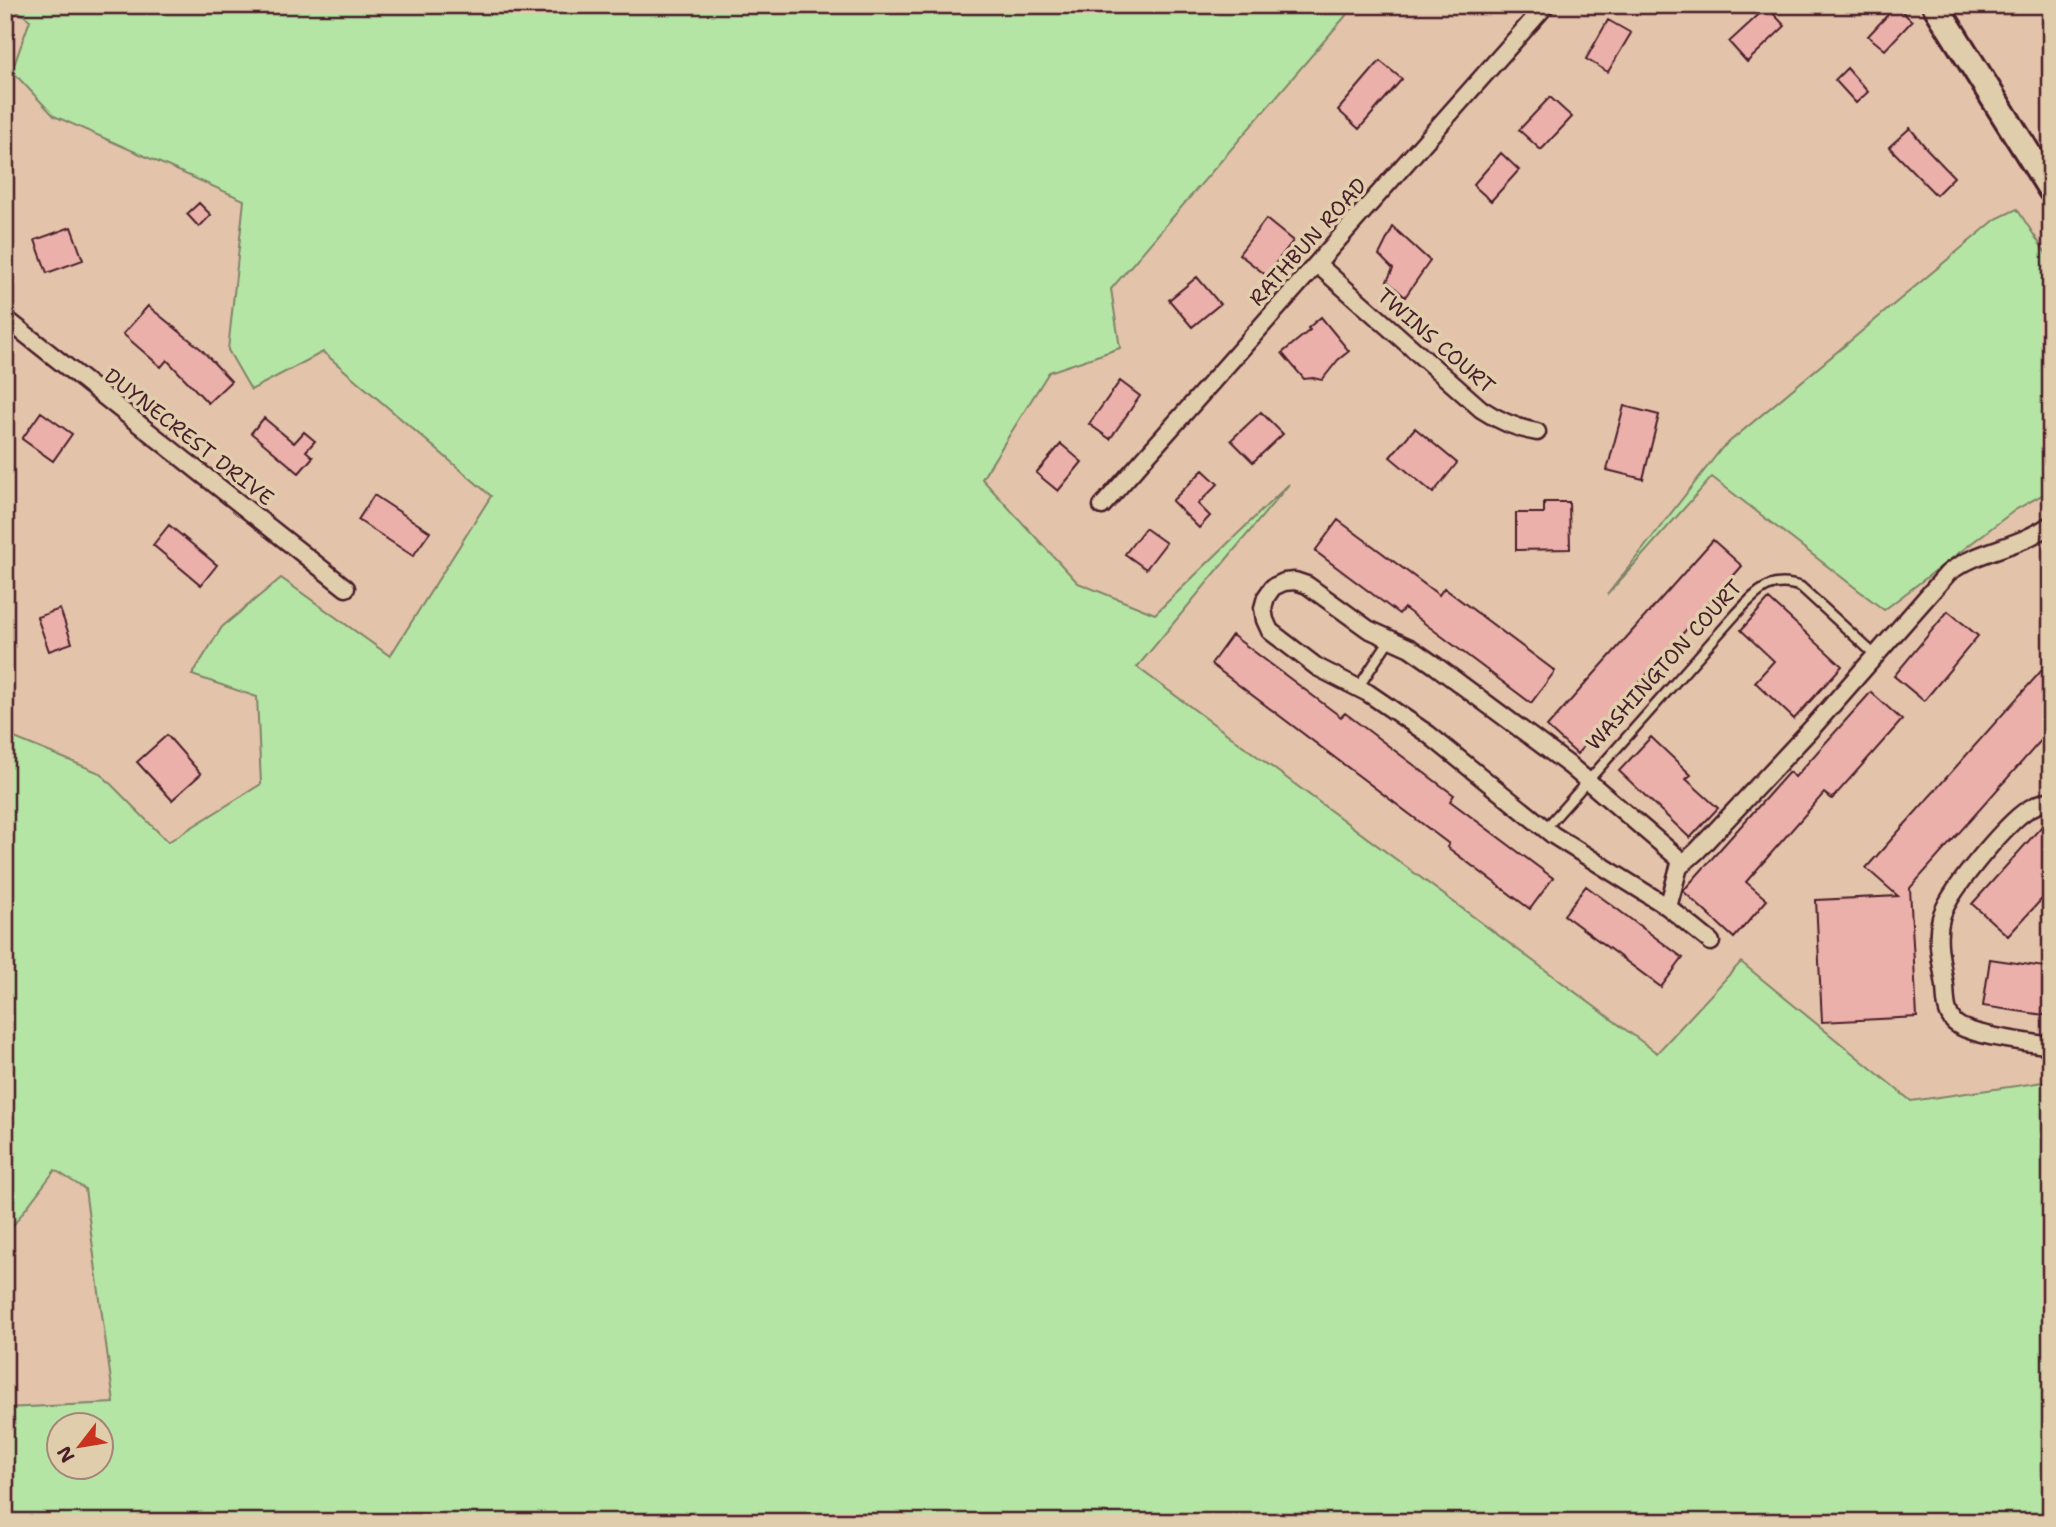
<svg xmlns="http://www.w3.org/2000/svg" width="2056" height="1527" font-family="'Shantell Sans',sans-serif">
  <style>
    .green { fill: #b5e5a4; stroke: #808268; stroke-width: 2; fill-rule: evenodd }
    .building { fill: #ebb0aa; stroke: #4a1f2b; stroke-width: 2 }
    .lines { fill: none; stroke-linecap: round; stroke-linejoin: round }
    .service-casing { stroke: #4a1f2b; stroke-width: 13 }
    .minor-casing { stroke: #4a1f2b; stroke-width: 21 }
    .primary-casing { stroke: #4a1f2b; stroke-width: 30 }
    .service { stroke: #e0cdab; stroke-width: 8 }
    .minor { stroke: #e0cdab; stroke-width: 16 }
    .primary { stroke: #e0cdab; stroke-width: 24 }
    .labels { text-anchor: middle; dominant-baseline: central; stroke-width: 7; stroke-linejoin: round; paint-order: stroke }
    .street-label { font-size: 21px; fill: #4a1f2b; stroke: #e0cdab }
  </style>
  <rect width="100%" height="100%" fill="#e3c4ab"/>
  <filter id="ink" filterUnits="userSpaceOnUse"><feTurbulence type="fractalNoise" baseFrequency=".0143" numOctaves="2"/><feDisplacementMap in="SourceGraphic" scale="14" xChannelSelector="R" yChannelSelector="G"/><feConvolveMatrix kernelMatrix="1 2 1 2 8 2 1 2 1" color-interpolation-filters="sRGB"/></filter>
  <g filter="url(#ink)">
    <path class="green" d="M 5,5 L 1355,5 L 1111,289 L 1120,348 L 1049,372 L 982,479 L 1078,583 L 1155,614 L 1289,484 L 1137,667 L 1657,1053 L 1741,962 L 1911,1101 L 2051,1081 L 2051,1522 L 5,1522 L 5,1408 L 114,1403 L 85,1189 L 55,1170 L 5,1236 L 5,734 L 100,773 L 168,842 L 261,784 L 257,697 L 192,675 L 222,627 L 281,578 L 390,656 L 491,496 L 323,352 L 251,390 L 228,350 L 244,200 L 54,116 L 12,71 L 30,20 L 11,6 L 5,12 ZM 60,1426 L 102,1426 L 102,1468 L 60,1468 Z
      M 2017,209 L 2051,261 L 2051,490 L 2015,510 L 1884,610 L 1712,477 L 1607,595 L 1722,448 L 1996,219 Z"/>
    <path class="building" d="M 1896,6 L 1912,21 L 1885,50 L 1868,36 Z
      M 1767,7 L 1785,26 L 1747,62 L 1729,42 Z
      M 1608,20 L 1631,33 L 1608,72 L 1586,59 Z
      M 1380,61 L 1402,79 L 1359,129 L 1338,110 Z
      M 1847,68 L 1868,92 L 1856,103 L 1835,80 Z
      M 1550,97 L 1572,117 L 1541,150 L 1519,130 Z
      M 1910,128 L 1927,149 L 1954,177 L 1936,195 L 1889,147 Z
      M 1501,153 L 1519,170 L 1491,201 L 1473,185 Z
      M 199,203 L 211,215 L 199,227 L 187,214 Z
      M 1266,219 L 1293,241 L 1266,275 L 1239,254 Z
      M 71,227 L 83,260 L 47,273 L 35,240 Z
      M 1393,227 L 1430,261 L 1405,297 L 1387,281 L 1393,269 L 1379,255 Z
      M 1197,277 L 1220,304 L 1192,327 L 1169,300 Z
      M 148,306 L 201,349 L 231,381 L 208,403 L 167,360 L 161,367 L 123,334 Z
      M 1321,317 L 1349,351 L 1338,360 L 1322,380 L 1313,378 L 1304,379 L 1282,353 L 1310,330 L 1308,328 Z
      M 1120,381 L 1140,396 L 1110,439 L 1089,424 Z
      M 1624,406 L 1659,415 L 1643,479 L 1607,470 Z
      M 41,412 L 72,434 L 53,461 L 22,439 Z
      M 1261,412 L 1283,434 L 1253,462 L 1231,440 Z
      M 264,418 L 294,443 L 304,432 L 315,441 L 306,451 L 313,457 L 299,473 L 251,433 Z
      M 1415,428 L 1457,463 L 1433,493 L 1390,457 Z
      M 1061,444 L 1082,462 L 1058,491 L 1036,473 Z
      M 1203,470 L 1218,484 L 1198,504 L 1210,516 L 1199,528 L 1172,501 Z
      M 374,495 L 430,532 L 413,556 L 358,520 Z
      M 1544,502 L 1569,502 L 1570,549 L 1516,550 L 1516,513 L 1544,513 Z
      M 1338,520 L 1439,595 L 1444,588 L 1555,671 L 1531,703 L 1404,608 L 1399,614 L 1315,551 Z
      M 169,525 L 217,565 L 201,585 L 153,545 Z
      M 1145,528 L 1166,543 L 1146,569 L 1125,554 Z
      M 1713,540 L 1742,566 L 1577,754 L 1547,727 Z
      M 1769,599 L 1842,666 L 1794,719 L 1755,682 L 1774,661 L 1741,630 Z
      M 60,609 L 72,643 L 49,651 L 37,617 Z
      M 1948,611 L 1978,636 L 1924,701 L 1894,676 Z
      M 1232,635 L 1341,717 L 1345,713 L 1439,784 L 1454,795 L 1450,801 L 1553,878 L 1530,909 L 1447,847 L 1449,844 L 1211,664 Z
      M 2051,660 L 2051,729 L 1910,888 L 1917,1017 L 1822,1022 L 1816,900 L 1898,896 L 1866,868 Z
      M 1871,692 L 1902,720 L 1832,799 L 1824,793 L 1746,882 L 1767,900 L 1734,938 L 1683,891 L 1789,772 L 1795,777 Z
      M 167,735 L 201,774 L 172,800 L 137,762 Z
      M 1651,737 L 1691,775 L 1686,779 L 1718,808 L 1690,838 L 1619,771 Z
      M 2051,816 L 2051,889 L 2008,936 L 1972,904 Z
      M 1586,886 L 1683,958 L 1661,987 L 1564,915 Z
      M 1990,959 L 2051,968 L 2051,1016 L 1983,1006 Z"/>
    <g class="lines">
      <g class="service-casing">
        <path id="service" d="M 1358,688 L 1390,639
          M 1545,829 L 1737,613 C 1757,592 1770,576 1801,587 L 1874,654"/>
      </g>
      <g class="minor-casing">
        <path id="minor" d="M 1317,264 L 1481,409 C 1499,421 1515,428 1537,432
          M 5,318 L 346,588
          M 1102,506 L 1546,5
          M 2051,800 C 2039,803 2027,809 2018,817 C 1998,835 1947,893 1941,918 C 1935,940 1942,964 1945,986 C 1946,998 1945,1012 1954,1022 C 1967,1036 2030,1042 2051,1046
          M 1668,907 L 1553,835 L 1428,734 L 1368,693 L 1317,667 L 1270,631 L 1265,620 L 1263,608 L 1266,597 L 1273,587 L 1284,582 L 1295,581 L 1307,585 L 1368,629 L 1410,648 L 1436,666 L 1569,765 L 1684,863
          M 1711,942 L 1668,907 L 1679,867 L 1697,851 L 1812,728 L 1948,573 C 1979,549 2020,548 2051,524"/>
      </g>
      <g class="primary-casing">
        <path id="primary" d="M 1935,5 L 2051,190"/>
      </g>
      <use href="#service" class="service"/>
      <use href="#minor" class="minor"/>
      <use href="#primary" class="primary"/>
    </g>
  </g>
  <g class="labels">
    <g class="street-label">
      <text transform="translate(1308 242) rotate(-48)">RATHBUN ROAD</text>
      <text transform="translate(1436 341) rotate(41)">TWINS COURT</text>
      <text transform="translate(189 437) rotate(38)">DUYNECREST DRIVE</text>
      <text transform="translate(1664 665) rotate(-48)">WASHINGTON COURT</text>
    </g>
  </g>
  <rect width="2056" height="1527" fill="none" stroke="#e0cdab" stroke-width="28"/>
  <rect x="14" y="14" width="2028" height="1499" fill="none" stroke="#4a1f2b" stroke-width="2.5" filter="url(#ink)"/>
  <g transform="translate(80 1446) rotate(239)"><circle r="33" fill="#e0cdab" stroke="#a48778" stroke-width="2"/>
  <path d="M0-5L12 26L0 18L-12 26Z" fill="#c8321e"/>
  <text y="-10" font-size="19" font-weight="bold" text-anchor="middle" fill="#4a1f2b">N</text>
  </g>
</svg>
